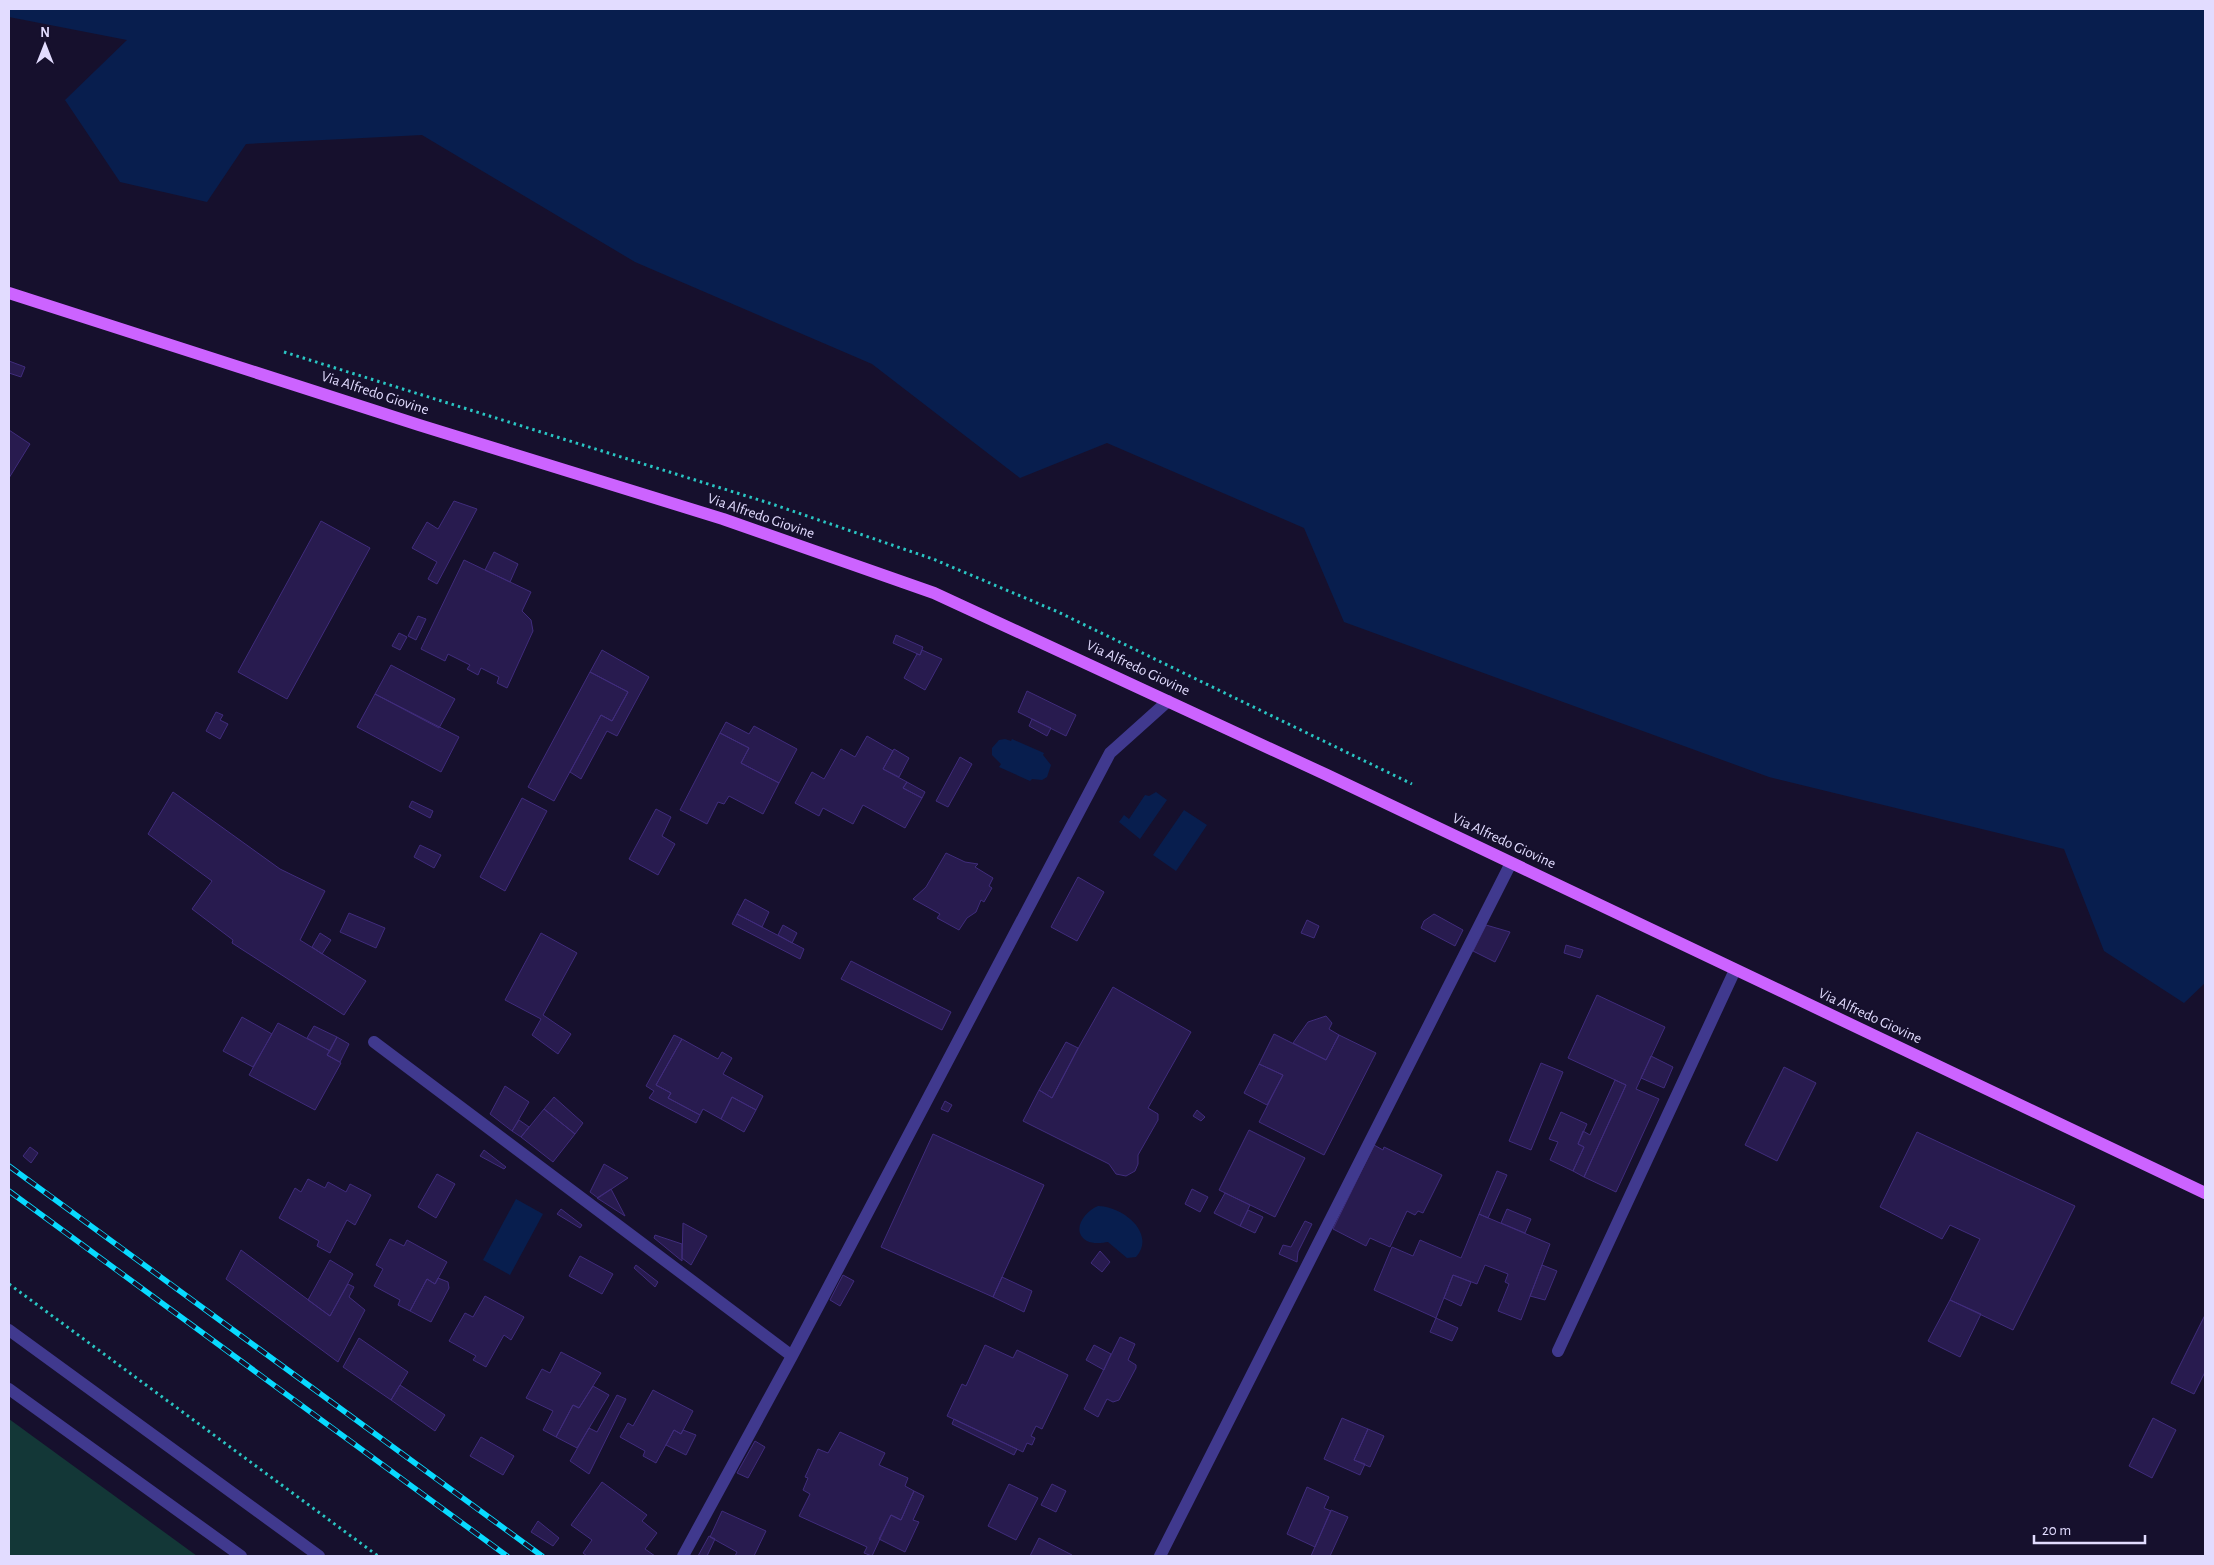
<svg xmlns="http://www.w3.org/2000/svg" width="2214" height="1565" font-family="'Alegreya Sans',sans-serif">
  <style>
    .green { fill: #133737 }
    .water { fill: #081e4e }
    .building { fill: #281b4f; stroke: #402c7c }
    .lines { fill: none; stroke-linecap: round; stroke-linejoin: round }
    .path { stroke: #2ac5c3; stroke-width: 3; stroke-dasharray: 2.5 4; stroke-linecap: butt }
    .minor { stroke: #40398e; stroke-width: 12 }
    .major { stroke: #cc63ff; stroke-width: 12 }
    .rail-casing { stroke: #08daff; stroke-width: 5.5 }
    .rail { stroke: #16102d; stroke-width: 4; stroke-dasharray: 11; stroke-linecap: butt }
    .labels { text-anchor: middle; dominant-baseline: central; stroke-width: 4; stroke-linejoin: round; paint-order: stroke }
    .street-label { font-size: 15px; fill: #e2dcff; stroke: #16102d }
  </style>
  <rect width="100%" height="100%" fill="#16102d"/>
  <path class="green" d="M 9,1419 L 197,1556 L 9,1556 Z"/>
  <path class="water" d="M 9,9 L 2205,9 L 2205,983 L 2184,1003 L 2104,951 L 2064,849 L 1769,777 L 1344,622 L 1304,528 L 1107,443 L 1020,478 L 872,364 L 635,262 L 422,135 L 246,144 L 207,202 L 120,182 L 65,100 L 127,40 L 9,17 Z
    M 1005,739 L 1011,741 L 1012,739 L 1044,753 L 1043,755 L 1051,765 L 1047,777 L 1042,780 L 1032,779 L 1030,781 L 999,767 L 1001,764 L 992,755 L 992,748 L 999,740 Z
    M 1156,792 L 1167,800 L 1140,839 L 1119,822 L 1124,815 L 1129,819 L 1145,795 L 1149,796 Z
    M 1184,810 L 1207,825 L 1176,871 L 1153,855 Z
    M 516,1199 L 543,1214 L 510,1275 L 483,1260 Z
    M 1098,1206 C 1122,1206 1157,1233 1136,1257 L 1127,1258 L 1108,1242 C 1102,1243 1093,1244 1087,1241 C 1070,1231 1085,1211 1098,1206 Z"/>
  <path class="building" d="M 9,361 L 25,367 L 21,377 L 9,373 Z
    M 9,430 L 30,444 L 9,478 Z
    M 454,501 L 477,509 L 437,584 L 428,579 L 437,562 L 412,548 L 427,522 L 438,529 Z
    M 321,521 L 370,548 L 287,699 L 238,672 Z
    M 494,552 L 518,564 L 510,582 L 485,570 Z
    M 464,560 L 531,592 L 522,611 L 531,620 L 533,631 L 507,688 L 497,683 L 499,677 L 481,668 L 478,675 L 467,669 L 470,665 L 448,654 L 445,661 L 421,649 Z
    M 418,616 L 426,619 L 416,640 L 408,636 Z
    M 399,633 L 407,637 L 400,650 L 392,646 Z
    M 896,635 L 923,647 L 920,655 L 893,643 Z
    M 602,650 L 649,677 L 617,736 L 607,731 L 581,779 L 570,772 L 601,715 L 612,721 L 628,692 L 590,672 Z
    M 922,650 L 942,659 L 925,690 L 904,678 L 917,654 L 920,655 Z
    M 391,665 L 455,699 L 439,728 L 375,694 Z
    M 590,672 L 628,692 L 612,721 L 601,715 L 554,801 L 528,787 Z
    M 1027,691 L 1076,715 L 1066,736 L 1018,712 Z
    M 375,694 L 459,737 L 441,772 L 357,727 Z
    M 216,712 L 223,715 L 220,720 L 228,724 L 220,739 L 206,731 Z
    M 1032,719 L 1051,728 L 1047,736 L 1029,726 Z
    M 726,722 L 749,734 L 754,726 L 797,749 L 779,783 L 741,763 L 749,748 L 720,733 Z
    M 720,733 L 749,748 L 741,763 L 779,783 L 763,814 L 729,796 L 724,804 L 718,802 L 707,824 L 680,810 Z
    M 867,736 L 893,751 L 883,769 L 907,782 L 903,788 L 922,798 L 905,828 L 863,805 L 853,824 L 823,808 L 819,816 L 795,803 L 812,772 L 824,779 L 841,749 L 855,757 Z
    M 894,749 L 909,758 L 899,777 L 883,769 Z
    M 960,757 L 972,764 L 948,807 L 936,801 Z
    M 907,782 L 925,792 L 922,798 L 903,788 Z
    M 173,792 L 280,869 L 325,891 L 300,940 L 366,981 L 344,1015 L 232,943 L 233,940 L 192,909 L 212,881 L 148,834 Z
    M 522,798 L 547,811 L 505,891 L 480,877 Z
    M 412,801 L 433,811 L 430,818 L 409,807 Z
    M 656,809 L 671,817 L 662,836 L 675,844 L 658,875 L 629,859 Z
    M 420,845 L 441,855 L 434,868 L 414,857 Z
    M 946,853 L 965,862 L 978,864 L 975,867 L 993,878 L 989,886 L 992,888 L 984,902 L 981,900 L 976,912 L 967,918 L 959,930 L 937,918 L 940,914 L 913,899 L 926,887 Z
    M 1078,877 L 1104,892 L 1077,941 L 1051,927 Z
    M 745,899 L 769,912 L 762,927 L 737,914 Z
    M 349,913 L 385,928 L 376,948 L 340,932 Z
    M 737,914 L 804,949 L 800,959 L 732,924 Z
    M 1434,914 L 1463,930 L 1455,946 L 1421,928 L 1424,921 Z
    M 1307,920 L 1319,926 L 1314,938 L 1301,933 Z
    M 783,925 L 797,933 L 792,943 L 778,935 Z
    M 1486,925 L 1510,932 L 1495,962 L 1473,951 Z
    M 320,933 L 331,940 L 322,954 L 312,947 Z
    M 541,933 L 577,953 L 543,1015 L 571,1034 L 558,1054 L 532,1035 L 541,1019 L 505,1000 Z
    M 1566,945 L 1583,950 L 1580,958 L 1564,953 Z
    M 851,961 L 951,1012 L 942,1030 L 841,979 Z
    M 1113,987 L 1191,1032 L 1148,1108 L 1158,1114 L 1158,1120 L 1138,1155 L 1138,1164 L 1135,1171 L 1126,1176 L 1116,1174 L 1109,1164 L 1023,1121 L 1039,1090 L 1052,1098 L 1080,1045 Z
    M 1597,995 L 1665,1027 L 1636,1089 L 1659,1099 L 1616,1192 L 1584,1177 L 1626,1085 L 1568,1058 Z
    M 1326,1016 L 1332,1023 L 1329,1029 L 1339,1035 L 1326,1060 L 1293,1043 L 1308,1022 Z
    M 242,1017 L 272,1034 L 253,1067 L 223,1051 Z
    M 278,1023 L 330,1051 L 327,1055 L 341,1063 L 315,1110 L 249,1075 Z
    M 314,1026 L 337,1037 L 330,1051 L 307,1038 Z
    M 1274,1034 L 1326,1060 L 1339,1035 L 1376,1053 L 1324,1155 L 1259,1122 L 1283,1075 L 1259,1064 Z
    M 674,1035 L 682,1039 L 656,1085 L 671,1093 L 668,1098 L 700,1115 L 696,1123 L 649,1098 L 654,1091 L 646,1086 Z
    M 337,1037 L 349,1044 L 340,1062 L 327,1055 Z
    M 682,1039 L 718,1059 L 722,1052 L 732,1058 L 723,1074 L 763,1096 L 756,1110 L 732,1097 L 721,1119 L 703,1109 L 700,1115 L 668,1098 L 671,1093 L 656,1085 Z
    M 1066,1042 L 1078,1048 L 1052,1098 L 1039,1090 Z
    M 1651,1056 L 1673,1067 L 1664,1088 L 1641,1078 Z
    M 1541,1063 L 1563,1072 L 1531,1150 L 1509,1141 Z
    M 1259,1064 L 1283,1075 L 1267,1105 L 1244,1093 Z
    M 1784,1067 L 1816,1083 L 1777,1161 L 1745,1145 Z
    M 1615,1080 L 1626,1085 L 1584,1177 L 1573,1171 L 1584,1147 L 1578,1144 L 1583,1131 L 1590,1135 Z
    M 505,1086 L 529,1102 L 512,1131 L 490,1114 Z
    M 554,1097 L 583,1123 L 575,1134 L 544,1109 Z
    M 732,1097 L 756,1110 L 744,1132 L 721,1119 Z
    M 945,1101 L 952,1105 L 948,1112 L 941,1109 Z
    M 544,1109 L 575,1134 L 553,1162 L 521,1137 Z
    M 1197,1110 L 1205,1117 L 1201,1121 L 1193,1116 Z
    M 1561,1112 L 1587,1124 L 1578,1144 L 1584,1147 L 1573,1171 L 1550,1160 L 1558,1142 L 1549,1139 Z
    M 519,1120 L 529,1127 L 521,1137 L 512,1131 Z
    M 1249,1130 L 1305,1158 L 1275,1217 L 1219,1190 Z
    M 1917,1132 L 2075,1206 L 2013,1330 L 1950,1300 L 1980,1239 L 1950,1225 L 1942,1239 L 1880,1207 Z
    M 933,1134 L 1044,1185 L 993,1297 L 881,1247 Z
    M 1374,1145 L 1383,1150 L 1384,1147 L 1442,1175 L 1423,1213 L 1418,1211 L 1415,1215 L 1407,1211 L 1390,1247 L 1370,1238 L 1366,1246 L 1333,1229 Z
    M 30,1147 L 38,1153 L 31,1163 L 23,1156 Z
    M 484,1150 L 506,1167 L 504,1169 L 480,1156 Z
    M 604,1164 L 628,1178 L 598,1198 L 590,1192 Z
    M 1497,1171 L 1507,1175 L 1488,1218 L 1479,1214 Z
    M 437,1174 L 455,1184 L 436,1218 L 418,1207 Z
    M 308,1179 L 325,1188 L 328,1182 L 346,1192 L 350,1184 L 371,1195 L 355,1225 L 347,1220 L 330,1253 L 317,1246 L 319,1241 L 279,1218 L 295,1188 L 301,1192 Z
    M 611,1189 L 625,1216 L 597,1198 Z
    M 1192,1189 L 1208,1197 L 1200,1212 L 1185,1204 Z
    M 1225,1193 L 1250,1205 L 1240,1226 L 1214,1213 Z
    M 561,1209 L 582,1225 L 580,1228 L 557,1214 Z
    M 1507,1209 L 1531,1219 L 1525,1233 L 1501,1223 Z
    M 1248,1210 L 1263,1217 L 1255,1233 L 1240,1226 Z
    M 1479,1214 L 1550,1244 L 1521,1320 L 1498,1311 L 1509,1284 L 1505,1282 L 1508,1274 L 1485,1265 L 1477,1284 L 1453,1275 L 1436,1318 L 1374,1290 L 1392,1247 L 1413,1256 L 1420,1240 L 1461,1258 Z
    M 1305,1221 L 1312,1224 L 1298,1252 L 1297,1262 L 1279,1254 L 1283,1245 L 1291,1247 Z
    M 683,1223 L 707,1236 L 691,1265 L 682,1258 Z
    M 655,1235 L 682,1244 L 682,1261 L 654,1238 Z
    M 390,1239 L 404,1246 L 407,1240 L 447,1262 L 435,1284 L 427,1279 L 410,1311 L 398,1305 L 400,1300 L 374,1286 L 383,1269 L 376,1265 Z
    M 241,1250 L 330,1316 L 348,1284 L 354,1287 L 349,1297 L 365,1310 L 338,1362 L 226,1279 Z
    M 1100,1251 L 1110,1262 L 1102,1272 L 1091,1263 Z
    M 580,1256 L 613,1274 L 602,1294 L 569,1276 Z
    M 330,1260 L 353,1274 L 330,1316 L 308,1300 Z
    M 636,1265 L 658,1282 L 655,1287 L 634,1268 Z
    M 1542,1265 L 1557,1271 L 1545,1300 L 1530,1296 Z
    M 843,1275 L 854,1281 L 840,1306 L 830,1300 Z
    M 1453,1275 L 1471,1282 L 1461,1306 L 1444,1298 Z
    M 1002,1277 L 1032,1291 L 1024,1312 L 993,1297 Z
    M 438,1278 L 448,1282 L 449,1288 L 431,1322 L 410,1311 L 427,1279 L 435,1284 Z
    M 485,1296 L 524,1317 L 511,1340 L 504,1335 L 486,1367 L 473,1360 L 476,1356 L 449,1341 L 465,1313 L 473,1317 Z
    M 1950,1300 L 1981,1314 L 1960,1357 L 1928,1341 Z
    M 2205,1315 L 2205,1372 L 2194,1394 L 2171,1383 Z
    M 1436,1318 L 1458,1328 L 1452,1341 L 1430,1332 Z
    M 1120,1337 L 1135,1344 L 1128,1360 L 1136,1365 L 1136,1368 L 1119,1400 L 1113,1402 L 1107,1399 L 1098,1417 L 1084,1409 Z
    M 359,1338 L 408,1372 L 391,1400 L 343,1367 Z
    M 985,1345 L 1013,1358 L 1017,1350 L 1068,1375 L 1042,1429 L 1036,1426 L 1031,1436 L 1035,1438 L 1032,1445 L 1027,1443 L 1023,1452 L 947,1416 L 962,1384 L 966,1386 Z
    M 1094,1345 L 1111,1354 L 1104,1370 L 1086,1360 Z
    M 561,1352 L 601,1373 L 579,1408 L 573,1405 L 556,1437 L 543,1430 L 553,1411 L 526,1398 L 542,1369 L 550,1373 Z
    M 400,1385 L 445,1415 L 435,1431 L 391,1400 Z
    M 593,1386 L 609,1395 L 577,1448 L 556,1437 L 573,1405 L 579,1408 Z
    M 653,1390 L 693,1411 L 681,1434 L 674,1430 L 656,1463 L 643,1456 L 645,1451 L 620,1437 L 628,1423 L 633,1426 Z
    M 617,1395 L 626,1399 L 589,1474 L 570,1461 L 589,1428 L 597,1432 Z
    M 1342,1418 L 1368,1429 L 1354,1460 L 1365,1464 L 1360,1475 L 1324,1459 Z
    M 2153,1418 L 2176,1430 L 2152,1478 L 2129,1466 Z
    M 954,1419 L 1017,1449 L 1014,1455 L 952,1424 Z
    M 1368,1429 L 1384,1436 L 1370,1467 L 1354,1460 Z
    M 674,1430 L 681,1434 L 683,1430 L 696,1435 L 686,1455 L 666,1445 Z
    M 840,1432 L 885,1453 L 879,1465 L 908,1478 L 905,1486 L 914,1491 L 901,1520 L 891,1515 L 872,1556 L 864,1553 L 867,1547 L 799,1516 L 810,1494 L 803,1490 L 808,1478 L 805,1477 L 818,1449 L 828,1453 Z
    M 481,1437 L 514,1456 L 503,1475 L 470,1456 Z
    M 755,1441 L 765,1447 L 748,1478 L 737,1473 Z
    M 602,1482 L 647,1515 L 642,1521 L 657,1533 L 645,1549 L 655,1556 L 587,1556 L 583,1553 L 592,1540 L 571,1525 Z
    M 1009,1484 L 1038,1498 L 1016,1540 L 988,1526 Z
    M 1052,1484 L 1066,1491 L 1056,1512 L 1041,1505 Z
    M 1307,1487 L 1329,1497 L 1324,1508 L 1331,1511 L 1315,1547 L 1287,1534 Z
    M 914,1491 L 924,1496 L 913,1520 L 919,1522 L 905,1552 L 879,1539 L 891,1515 L 901,1520 Z
    M 1331,1510 L 1348,1517 L 1330,1556 L 1311,1556 Z
    M 722,1511 L 766,1531 L 754,1556 L 735,1556 L 737,1552 L 710,1537 Z
    M 538,1521 L 559,1538 L 553,1546 L 531,1532 Z
    M 709,1536 L 715,1539 L 707,1556 L 698,1556 Z
    M 1039,1538 L 1072,1555 L 1071,1556 L 1030,1556 Z"/>
  <g class="lines">
    <path class="path" d="M 284,352 L 769,503 L 933,559 L 1056,611 L 1412,784
      M 9,1284 L 378,1556"/>
    <path class="minor" d="M 374,1042 L 792,1356
      M 9,1330 L 319,1556
      M 1558,1351 L 1735,970
      M 9,1389 L 241,1556
      M 683,1556 L 792,1356 L 1110,753 L 1168,701
      M 1160,1556 L 1511,863"/>
    <path class="major" d="M 9,293 L 419,425 L 723,519 L 934,593 L 1327,775 L 2205,1193"/>
    <g class="rail-casing">
      <path id="rail" d="M 9,1166 L 542,1556
        M 9,1191 L 507,1556"/>
    </g>
    <use href="#rail" class="rail"/>
  </g>
  <g class="labels">
    <g class="street-label">
      <text transform="translate(375 393) rotate(18)">Via Alfredo Giovine</text>
      <text transform="translate(761 516) rotate(19)">Via Alfredo Giovine</text>
      <text transform="translate(1138 668) rotate(25)">Via Alfredo Giovine</text>
      <text transform="translate(1504 841) rotate(25)">Via Alfredo Giovine</text>
      <text transform="translate(1870 1016) rotate(25)">Via Alfredo Giovine</text>
    </g>
  </g>
  <rect width="2214" height="1565" fill="none" stroke="#e2dcff" stroke-width="20"/>
  <g transform="translate(45 45)" stroke="#16102d" stroke-width="4" paint-order="stroke">
  <path d="M0-4L9 19L0 12L-9 19Z" fill="#e2dcff"/>
  <text y="-8" font-size="14" font-weight="bold" text-anchor="middle" fill="#e2dcff">N</text>
  </g>
  <path d="M2034 1535v8h111v-8" fill="none" stroke="#e2dcff" stroke-width="2.5"/>
  <text x="2042" y="1535" font-size="15" fill="#e2dcff" stroke="#16102d" stroke-width="4" paint-order="stroke">20 m</text>
</svg>
